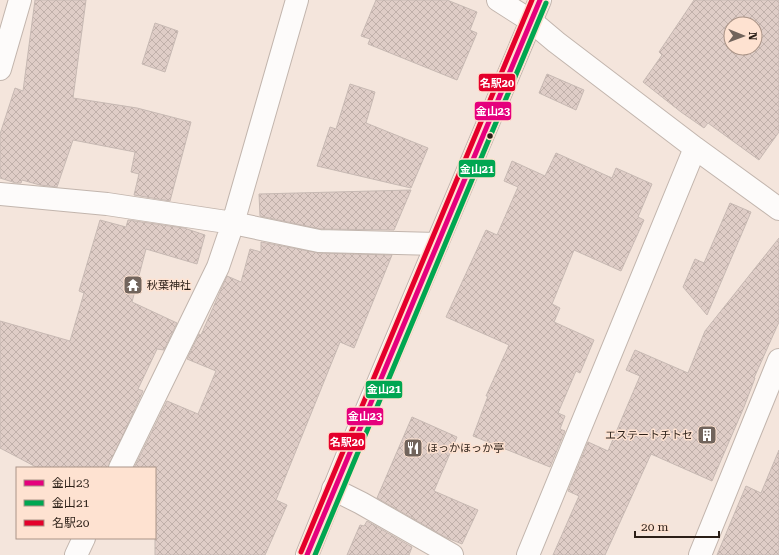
<svg xmlns="http://www.w3.org/2000/svg" width="779" height="555" font-family="'Roboto Serif','Noto Sans JP',serif">
  <style>
    .building { fill: url(#building-cross-hatch); stroke: #c7b9b3; fill-rule: evenodd }
    .lines { fill: none; stroke-linecap: round; stroke-linejoin: round }
    .street-casing { stroke: #c2b5ad; stroke-width: 24 }
    .secondary-casing { stroke: #c2b5ad; stroke-width: 24 }
    .street { stroke: #fdfbfa; stroke-width: 22 }
    .secondary { stroke: #fdfbfa; stroke-width: 22 }
    .bus-1-casing { stroke: #fee2d1; stroke-width: 8 }
    .bus-2-casing { stroke: #fee2d1; stroke-width: 8 }
    .bus-3-casing { stroke: #fee2d1; stroke-width: 8 }
    .bus-1 { stroke: #e5007d; stroke-width: 5 }
    .bus-2 { stroke: #00a651; stroke-width: 5 }
    .bus-3 { stroke: #e4002b; stroke-width: 5 }
    .bus-dot { fill: #2b1f17; stroke: #fee2d1; stroke-width: 1.5 }
    .labels { text-anchor: middle; dominant-baseline: central; stroke-width: 3; stroke-linejoin: round; paint-order: stroke }
    .poi-label { font-size: 11px; fill: #2b1f17; stroke: #fee2d1; text-anchor: start }
    .line-badge { stroke: #fee2d1; stroke-width: 1.5 }
    .badge-label { font-size: 11px; text-anchor: middle; font-weight: bold; fill: #fff }
  </style>
  <defs>
    <pattern id="building-cross-hatch" width="8" height="8" patternUnits="userSpaceOnUse"><rect width="8" height="8" fill="#dfcdc7"/><path d="M0 0l8 8M0 8l8-8" fill="none" stroke="#c0b0aa"/></pattern>
  </defs>
  <rect width="100%" height="100%" fill="#f4e5dc"/>
  <path class="building" d="M 35,0 L 86,0 L 73,98 L 137,108 L 191,122 L 170,201 L 134,195 L 139,174 L 131,172 L 135,152 L 73,140 L 57,187 L 40,185 L 22,180 L 21,183 L 16,183 L 0,178 L 0,134 L 15,88 L 23,91 Z
    M 376,0 L 447,0 L 477,12 L 470,30 L 477,33 L 457,80 L 368,44 L 370,39 L 361,36 Z
    M 694,0 L 779,0 L 779,132 L 759,160 L 708,123 L 704,128 L 681,112 L 643,82 L 662,55 L 659,52 ZM 731,24 L 755,24 L 755,48 L 731,48 Z
    M 155,23 L 178,31 L 165,72 L 142,64 Z
    M 547,74 L 584,90 L 576,110 L 539,93 Z
    M 350,84 L 375,92 L 366,123 L 428,148 L 411,188 L 317,166 L 330,127 L 336,129 Z
    M 556,153 L 612,178 L 616,168 L 652,184 L 638,217 L 644,220 L 621,271 L 574,250 L 552,304 L 560,308 L 554,322 L 594,340 L 580,373 L 576,371 L 558,413 L 565,416 L 560,429 L 565,431 L 550,467 L 473,436 L 488,396 L 486,396 L 509,345 L 446,317 L 486,230 L 497,235 L 518,187 L 504,181 L 512,161 L 545,176 Z
    M 411,190 L 394,230 L 320,229 L 260,216 L 259,194 Z
    M 730,203 L 751,212 L 707,315 L 683,287 L 695,259 L 704,263 Z
    M 100,220 L 126,227 L 128,220 L 184,228 L 205,235 L 197,264 L 146,249 L 132,302 L 177,323 L 164,350 L 157,349 L 138,389 L 143,391 L 108,468 L 38,468 L 0,448 L 0,321 L 70,341 L 84,293 L 79,291 Z
    M 779,238 L 779,322 L 754,378 L 755,378 L 744,407 L 712,481 L 651,454 L 605,555 L 553,555 L 579,496 L 568,491 L 588,442 L 608,451 L 640,376 L 626,370 L 635,350 L 688,373 L 705,331 Z
    M 261,242 L 319,253 L 392,255 L 354,348 L 340,342 L 276,500 L 287,505 L 265,555 L 155,555 L 155,468 L 134,468 L 167,401 L 198,414 L 216,371 L 187,359 L 199,334 L 201,335 L 227,276 L 241,282 L 250,249 L 261,252 Z
    M 412,417 L 457,437 L 434,491 L 478,510 L 462,544 L 445,537 L 377,498 Z
    M 779,450 L 779,555 L 717,555 L 746,486 L 761,493 Z
    M 367,521 L 412,547 L 409,555 L 347,555 L 360,525 L 364,526 Z"/>
  <g class="lines">
    <g class="street-casing">
      <path id="street" d="M 498,0 L 531,21 L 556,42 L 695,148 L 779,209
        M 0,69 L 20,0
        M 0,194 L 107,204 L 233,223 L 319,241 L 437,244
        M 120,468 L 218,267 L 233,223 L 297,0
        M 333,489 L 361,503 L 452,555
        M 76,555 L 84,538
        M 528,555 L 695,148
        M 700,555 L 779,360"/>
    </g>
    <g class="secondary-casing">
      <path id="secondary" d="M 307,555 L 348,454 L 540,0"/>
    </g>
    <use href="#street" class="street"/>
    <use href="#secondary" class="secondary"/>
    <g class="bus-1-casing">
      <path id="bus-1" d="M 307,555 L 540,0"/>
    </g>
    <g class="bus-2-casing">
      <path id="bus-2" d="M 315,555 L 546,3"/>
    </g>
    <g class="bus-3-casing">
      <path id="bus-3" d="M 301,552 L 532,0"/>
    </g>
    <use href="#bus-1" class="bus-1"/>
    <use href="#bus-2" class="bus-2"/>
    <use href="#bus-3" class="bus-3"/>
  </g>
  <defs>
    <g id="temple-square" transform="scale(1)"><rect x="-9" y="-9" width="18" height="18" rx="4" fill="#71645c" stroke="#fee2d1"/><path d="M0-6L5-2H3V0L6.5 2.5H4V6H1.5V3h-3V6H-4V2.5H-6.5L-3 0V-2H-5Z" fill="#fff"/></g>
    <g id="building-square" transform="scale(1)"><rect x="-9" y="-9" width="18" height="18" rx="4" fill="#71645c" stroke="#fee2d1"/><path d="M-4-6H4V6H1V3H-1V6H-4ZM-2.5-4.3h1.7v1.8h-1.7ZM.8-4.3h1.7v1.8H.8ZM-2.5-1h1.7V.8h-1.7ZM.8-1h1.7V.8H.8Z" fill="#fff"/></g>
    <g id="restaurant-square" transform="scale(1)"><rect x="-9" y="-9" width="18" height="18" rx="4" fill="#71645c" stroke="#fee2d1"/><path d="M-5-6h1v4h1v-4h1v4h1v-4h1v5L-1.5 .5V6h-2V.5L-5-1ZM5-6V6H3V1.5H1.5Q1.5-4 5-6Z" fill="#fff"/></g>
  </defs>
  <g fill-rule="evenodd">
    <use href="#temple-square" x="133" y="285"/>
    <use href="#building-square" x="707" y="435"/>
    <use href="#restaurant-square" x="413" y="448"/>
  </g>
  <circle class="bus-dot" cx="490" cy="136" r="3.5"/>
  <g class="labels">
    <g class="poi-label">
      <text x="147" y="285">秋葉神社</text>
      <text x="693" y="435" text-anchor="end">エステートチトセ</text>
      <text x="427" y="448">ほっかほっか亭</text>
    </g>
  </g>
  <g class="line-badge">
    <rect x="478" y="73" width="38" height="19" rx="4" fill="#e4002b"/>
    <rect x="474" y="101" width="38" height="20" rx="4" fill="#e5007d"/>
    <rect x="458" y="159" width="38" height="19" rx="4" fill="#00a651"/>
    <rect x="365" y="380" width="38" height="19" rx="4" fill="#00a651"/>
    <rect x="346" y="407" width="38" height="19" rx="4" fill="#e5007d"/>
    <rect x="328" y="432" width="38" height="19" rx="4" fill="#e4002b"/>
  </g>
  <g class="badge-label">
    <text x="497" y="87">名駅20</text>
    <text x="493" y="115">金山23</text>
    <text x="477" y="173">金山21</text>
    <text x="384" y="393">金山21</text>
    <text x="365" y="420">金山23</text>
    <text x="347" y="446">名駅20</text>
  </g>
  <rect x="16" y="467" width="140" height="72" fill="#fee2d1" stroke="#aa9487"/>
  <rect x="24" y="480" width="20" height="6" fill="#e5007d" stroke="#aa9487"/>
  <text x="52" y="487" font-size="12" fill="#2b1f17">金山23</text>
  <rect x="24" y="500" width="20" height="6" fill="#00a651" stroke="#aa9487"/>
  <text x="52" y="507" font-size="12" fill="#2b1f17">金山21</text>
  <rect x="24" y="520" width="20" height="6" fill="#e4002b" stroke="#aa9487"/>
  <text x="52" y="527" font-size="12" fill="#2b1f17">名駅20</text>
  <g transform="translate(743 36) rotate(91)"><circle r="19" fill="#fee2d1" stroke="#aa9487"/>
  <path d="M0-3L7 15L0 10L-7 15Z" fill="#71645c"/>
  <text y="-6" font-size="11" font-weight="bold" text-anchor="middle" fill="#2b1f17">N</text>
  </g>
  <path d="M635 531v6h84v-6" fill="none" stroke="#2b1f17" stroke-width="2"/>
  <text x="641" y="531" font-size="12" fill="#2b1f17" stroke="#fee2d1" stroke-width="3" paint-order="stroke">20 m</text>
</svg>
